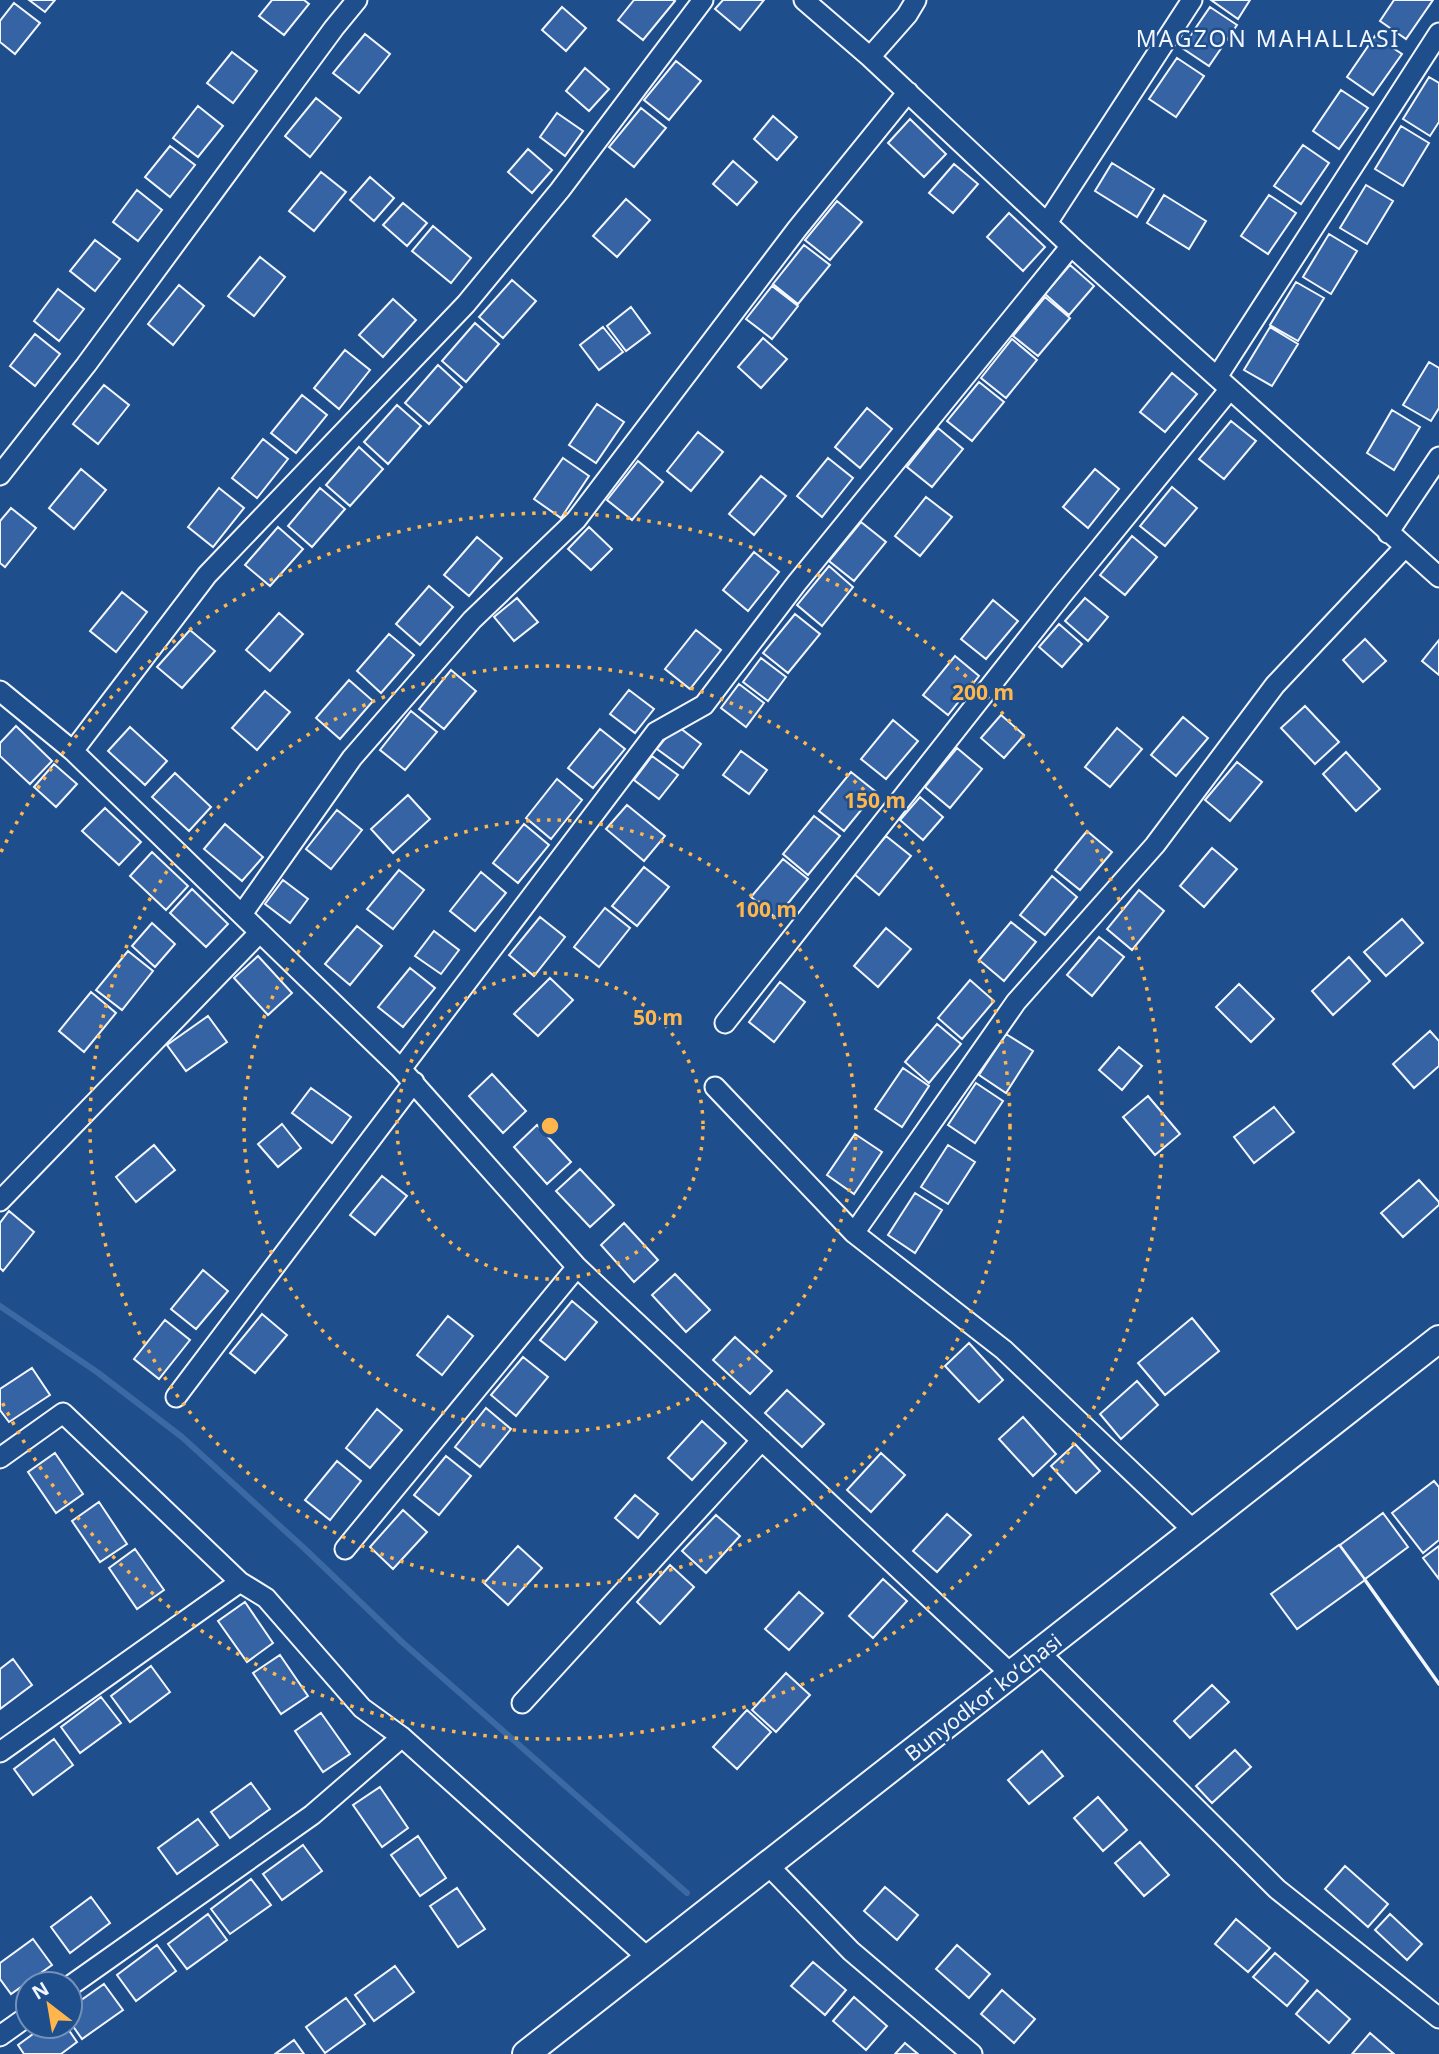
<svg xmlns="http://www.w3.org/2000/svg" width="1439" height="2054" font-family="'Noto Sans',sans-serif">
  <style>
    .lines { fill: none; stroke-linecap: round; stroke-linejoin: round }
    .stream { stroke: #3b69a3; stroke-width: 6 }
    .building { fill: #3563a3; stroke: #f2f6ff; stroke-width: 2 }
    .minor-casing { stroke: #f2f6ff; stroke-width: 23 }
    .secondary-casing { stroke: #f2f6ff; stroke-width: 30 }
    .minor { stroke: #1f4e8c; stroke-width: 19 }
    .secondary { stroke: #1f4e8c; stroke-width: 26 }
    .wall { stroke: #f2f6ff; stroke-width: 3.5 }
    .ring { fill: none; stroke: #ffb74d; stroke-width: 3.5; stroke-dasharray: 3.5 7 }
    .labels { text-anchor: middle; dominant-baseline: central; stroke-width: 5; stroke-linejoin: round; paint-order: stroke }
    .street-label { font-size: 21px; fill: #f2f6ff; stroke: #1f4e8c }
    .neighbourhood-label { font-size: 23px; letter-spacing: 2px; fill: #f2f6ff; stroke: #1f4e8c }
    .centre { fill: #ffb74d; stroke: #1f4e8c; stroke-width: 3.5 }
    .ring-label { font-size: 21px; text-anchor: middle; font-weight: bold; fill: #ffb74d; stroke: #1f4e8c; stroke-width: 5; stroke-linejoin: round; paint-order: stroke }
  </style>
  <rect width="100%" height="100%" fill="#1f4e8c"/>
  <g class="lines">
    <path class="stream" d="M 0,1306 L 97,1372 L 182,1437 L 305,1549 L 402,1642 L 687,1893"/>
  </g>
  <path class="building" d="M 29,0 L 55,0 L 45,12 Z
    M 272,0 L 304,0 L 309,4 L 284,35 L 259,16 Z
    M 634,0 L 673,0 L 675,1 L 643,40 L 618,20 Z
    M 723,0 L 764,0 L 740,30 L 715,9 Z
    M 1211,0 L 1250,0 L 1238,19 Z
    M 1394,0 L 1433,0 L 1406,39 L 1380,21 Z
    M 14,3 L 40,23 L 15,54 L 0,42 L 0,21 Z
    M 562,7 L 586,28 L 566,51 L 542,30 Z
    M 1210,7 L 1237,25 L 1209,66 L 1182,48 Z
    M 365,34 L 390,54 L 359,93 L 333,73 Z
    M 1375,36 L 1402,54 L 1373,95 L 1347,77 Z
    M 232,52 L 257,71 L 233,103 L 207,83 Z
    M 1177,58 L 1204,76 L 1176,117 L 1149,99 Z
    M 676,61 L 701,81 L 669,120 L 644,100 Z
    M 585,68 L 609,89 L 589,111 L 566,91 Z
    M 1429,77 L 1439,83 L 1439,122 L 1430,136 L 1403,119 Z
    M 1341,90 L 1368,108 L 1339,149 L 1313,131 Z
    M 316,98 L 341,118 L 310,157 L 285,136 Z
    M 198,106 L 223,126 L 198,157 L 173,138 Z
    M 641,108 L 666,128 L 634,167 L 609,147 Z
    M 557,113 L 583,131 L 565,156 L 540,137 Z
    M 773,116 L 797,137 L 777,160 L 754,139 Z
    M 910,119 L 946,154 L 924,177 L 888,143 Z
    M 1401,126 L 1429,143 L 1403,186 L 1375,169 Z
    M 1303,145 L 1329,163 L 1301,204 L 1274,186 Z
    M 170,146 L 195,165 L 170,197 L 145,177 Z
    M 528,149 L 552,170 L 532,193 L 508,172 Z
    M 733,161 L 757,182 L 737,205 L 713,184 Z
    M 1112,163 L 1154,189 L 1137,217 L 1095,191 Z
    M 954,164 L 978,184 L 953,213 L 929,193 Z
    M 321,172 L 346,192 L 314,231 L 289,211 Z
    M 370,177 L 394,198 L 374,221 L 350,200 Z
    M 1366,185 L 1393,201 L 1367,244 L 1340,228 Z
    M 137,190 L 162,210 L 138,241 L 113,222 Z
    M 1164,195 L 1206,221 L 1189,249 L 1147,223 Z
    M 1269,195 L 1296,213 L 1268,254 L 1241,236 Z
    M 626,199 L 650,220 L 617,257 L 593,236 Z
    M 837,201 L 862,222 L 830,260 L 805,240 Z
    M 403,203 L 427,223 L 407,246 L 383,225 Z
    M 1009,213 L 1045,247 L 1023,271 L 987,237 Z
    M 433,226 L 471,258 L 451,283 L 412,251 Z
    M 1329,234 L 1357,251 L 1331,294 L 1303,277 Z
    M 95,240 L 120,259 L 95,291 L 70,271 Z
    M 804,245 L 830,265 L 798,304 L 773,284 Z
    M 260,257 L 285,277 L 254,316 L 228,296 Z
    M 1070,265 L 1094,286 L 1069,315 L 1045,294 Z
    M 512,280 L 536,301 L 503,338 L 479,317 Z
    M 1296,282 L 1324,298 L 1298,341 L 1270,325 Z
    M 179,285 L 204,306 L 173,345 L 148,324 Z
    M 772,286 L 798,306 L 772,339 L 746,319 Z
    M 58,289 L 84,309 L 59,341 L 34,321 Z
    M 1045,297 L 1070,318 L 1038,356 L 1013,336 Z
    M 393,299 L 416,320 L 383,357 L 359,335 Z
    M 631,307 L 650,333 L 626,351 L 607,326 Z
    M 475,323 L 499,344 L 466,382 L 442,361 Z
    M 603,327 L 623,352 L 599,370 L 580,345 Z
    M 1270,327 L 1298,344 L 1272,386 L 1244,370 Z
    M 35,334 L 60,354 L 35,386 L 10,366 Z
    M 763,338 L 787,359 L 761,388 L 738,367 Z
    M 1012,339 L 1037,360 L 1006,398 L 981,378 Z
    M 345,350 L 370,370 L 339,409 L 314,388 Z
    M 1429,362 L 1439,368 L 1439,408 L 1431,421 L 1403,405 Z
    M 438,365 L 462,387 L 429,424 L 405,403 Z
    M 1172,373 L 1197,394 L 1165,432 L 1140,412 Z
    M 979,382 L 1004,402 L 972,441 L 947,421 Z
    M 104,385 L 129,405 L 98,444 L 73,424 Z
    M 302,395 L 327,415 L 296,453 L 271,433 Z
    M 597,404 L 624,422 L 596,463 L 569,445 Z
    M 397,405 L 421,426 L 388,464 L 364,442 Z
    M 867,408 L 892,429 L 860,468 L 835,447 Z
    M 1392,410 L 1420,427 L 1394,470 L 1367,453 Z
    M 1231,421 L 1256,441 L 1224,479 L 1199,459 Z
    M 938,428 L 963,449 L 932,487 L 907,467 Z
    M 698,432 L 723,452 L 691,491 L 667,471 Z
    M 263,439 L 288,459 L 257,498 L 232,478 Z
    M 359,447 L 383,469 L 350,506 L 326,485 Z
    M 563,458 L 589,476 L 561,518 L 534,499 Z
    M 828,458 L 853,478 L 822,517 L 797,496 Z
    M 638,461 L 663,482 L 632,520 L 607,500 Z
    M 81,469 L 106,490 L 74,529 L 49,508 Z
    M 1095,469 L 1119,489 L 1088,528 L 1063,507 Z
    M 761,476 L 786,496 L 754,535 L 729,514 Z
    M 1172,487 L 1197,508 L 1165,546 L 1140,526 Z
    M 219,488 L 244,508 L 213,547 L 188,527 Z
    M 320,488 L 345,509 L 312,547 L 288,526 Z
    M 926,497 L 952,517 L 920,556 L 895,536 Z
    M 11,508 L 36,528 L 5,567 L 0,563 L 0,521 Z
    M 861,522 L 886,542 L 854,581 L 829,561 Z
    M 278,527 L 303,549 L 270,586 L 245,565 Z
    M 589,527 L 612,549 L 591,570 L 568,549 Z
    M 1132,536 L 1157,557 L 1125,595 L 1100,575 Z
    M 477,537 L 502,558 L 469,596 L 444,575 Z
    M 754,552 L 779,572 L 748,611 L 723,590 Z
    M 829,566 L 853,587 L 822,626 L 797,605 Z
    M 429,586 L 453,607 L 420,645 L 396,624 Z
    M 122,592 L 147,612 L 116,652 L 90,631 Z
    M 517,598 L 538,622 L 514,641 L 494,617 Z
    M 1085,598 L 1108,617 L 1088,641 L 1065,621 Z
    M 993,600 L 1018,621 L 986,659 L 961,639 Z
    M 279,613 L 303,634 L 270,671 L 246,650 Z
    M 795,614 L 820,634 L 788,673 L 763,653 Z
    M 1059,624 L 1082,644 L 1062,667 L 1039,647 Z
    M 190,630 L 215,651 L 182,688 L 157,667 Z
    M 696,630 L 721,650 L 690,689 L 665,669 Z
    M 389,634 L 414,655 L 381,693 L 357,671 Z
    M 1365,639 L 1386,661 L 1363,682 L 1343,660 Z
    M 1439,640 L 1439,675 L 1422,661 Z
    M 955,656 L 979,676 L 948,715 L 923,695 Z
    M 761,658 L 786,677 L 768,701 L 743,682 Z
    M 451,670 L 476,691 L 444,729 L 419,709 Z
    M 349,680 L 373,701 L 340,739 L 316,718 Z
    M 739,684 L 764,703 L 746,727 L 721,708 Z
    M 629,690 L 654,709 L 635,733 L 610,714 Z
    M 265,691 L 290,712 L 257,750 L 232,728 Z
    M 1305,706 L 1339,742 L 1315,764 L 1281,728 Z
    M 411,711 L 437,732 L 405,770 L 380,750 Z
    M 1001,715 L 1024,735 L 1004,758 L 981,738 Z
    M 1183,717 L 1208,738 L 1176,776 L 1151,755 Z
    M 893,720 L 918,741 L 886,779 L 861,759 Z
    M 676,725 L 701,744 L 683,768 L 657,749 Z
    M 16,726 L 52,761 L 30,784 L 0,756 L 0,743 Z
    M 130,727 L 167,761 L 145,785 L 108,751 Z
    M 1117,728 L 1142,749 L 1110,787 L 1085,767 Z
    M 600,729 L 625,749 L 593,788 L 568,768 Z
    M 957,748 L 982,769 L 950,808 L 925,787 Z
    M 741,751 L 767,770 L 749,794 L 723,775 Z
    M 1346,752 L 1380,789 L 1356,811 L 1323,774 Z
    M 652,756 L 678,775 L 659,799 L 634,780 Z
    M 1237,762 L 1262,782 L 1230,821 L 1205,800 Z
    M 54,764 L 77,784 L 56,807 L 34,787 Z
    M 851,772 L 876,792 L 844,831 L 819,811 Z
    M 175,773 L 211,807 L 189,831 L 152,797 Z
    M 557,779 L 582,800 L 551,839 L 526,818 Z
    M 408,795 L 430,819 L 393,853 L 371,829 Z
    M 920,797 L 943,817 L 923,840 L 900,820 Z
    M 627,805 L 665,836 L 644,861 L 606,829 Z
    M 105,808 L 141,842 L 119,865 L 82,831 Z
    M 337,810 L 362,830 L 331,869 L 306,849 Z
    M 814,816 L 840,836 L 808,875 L 783,854 Z
    M 225,824 L 263,857 L 242,881 L 204,849 Z
    M 524,824 L 549,845 L 518,883 L 493,863 Z
    M 1087,831 L 1112,852 L 1080,890 L 1055,870 Z
    M 886,836 L 911,856 L 879,895 L 854,874 Z
    M 1212,848 L 1237,869 L 1204,907 L 1180,886 Z
    M 152,852 L 188,886 L 166,910 L 130,876 Z
    M 783,859 L 808,879 L 776,918 L 751,897 Z
    M 644,867 L 669,887 L 637,926 L 612,906 Z
    M 399,870 L 424,890 L 393,929 L 367,909 Z
    M 481,872 L 506,893 L 475,931 L 450,911 Z
    M 1052,876 L 1077,897 L 1045,935 L 1020,915 Z
    M 283,880 L 308,899 L 290,923 L 265,904 Z
    M 192,889 L 228,924 L 206,947 L 170,913 Z
    M 1139,890 L 1164,911 L 1132,950 L 1107,929 Z
    M 605,908 L 630,928 L 599,967 L 574,947 Z
    M 540,917 L 565,937 L 534,976 L 509,955 Z
    M 1402,919 L 1423,943 L 1386,976 L 1364,952 Z
    M 1011,922 L 1036,942 L 1004,981 L 979,960 Z
    M 152,923 L 175,944 L 155,967 L 132,946 Z
    M 357,926 L 382,946 L 350,985 L 325,964 Z
    M 886,928 L 911,949 L 878,987 L 854,966 Z
    M 434,931 L 459,950 L 441,974 L 415,956 Z
    M 1099,937 L 1124,957 L 1092,996 L 1067,975 Z
    M 128,951 L 153,971 L 122,1010 L 96,990 Z
    M 258,956 L 292,993 L 268,1015 L 234,978 Z
    M 1349,957 L 1370,981 L 1333,1015 L 1312,991 Z
    M 410,968 L 435,988 L 403,1027 L 378,1007 Z
    M 550,978 L 573,1000 L 538,1036 L 514,1014 Z
    M 970,980 L 994,1001 L 962,1039 L 938,1018 Z
    M 780,982 L 805,1002 L 774,1042 L 749,1022 Z
    M 1239,984 L 1274,1019 L 1251,1042 L 1216,1007 Z
    M 91,992 L 116,1013 L 84,1052 L 59,1031 Z
    M 208,1016 L 227,1042 L 186,1071 L 167,1045 Z
    M 937,1024 L 961,1044 L 929,1083 L 905,1062 Z
    M 1430,1031 L 1439,1041 L 1439,1066 L 1414,1088 L 1393,1064 Z
    M 1006,1034 L 1033,1051 L 1006,1093 L 979,1075 Z
    M 1119,1047 L 1142,1066 L 1122,1090 L 1099,1070 Z
    M 903,1068 L 929,1086 L 902,1127 L 875,1109 Z
    M 492,1074 L 526,1111 L 503,1133 L 469,1096 Z
    M 976,1083 L 1003,1101 L 975,1143 L 948,1125 Z
    M 311,1088 L 351,1117 L 332,1143 L 292,1113 Z
    M 1148,1096 L 1180,1134 L 1155,1155 L 1123,1117 Z
    M 1274,1107 L 1294,1132 L 1254,1163 L 1234,1137 Z
    M 282,1124 L 301,1148 L 278,1167 L 258,1144 Z
    M 537,1125 L 571,1162 L 547,1184 L 514,1147 Z
    M 855,1134 L 882,1152 L 854,1194 L 827,1175 Z
    M 154,1145 L 175,1170 L 136,1202 L 116,1177 Z
    M 948,1145 L 975,1162 L 948,1204 L 921,1187 Z
    M 580,1169 L 614,1205 L 590,1227 L 556,1191 Z
    M 382,1176 L 407,1196 L 375,1235 L 350,1215 Z
    M 1419,1180 L 1439,1202 L 1439,1205 L 1403,1237 L 1381,1213 Z
    M 915,1193 L 942,1210 L 915,1253 L 888,1235 Z
    M 9,1211 L 34,1232 L 3,1271 L 0,1268 L 0,1223 Z
    M 624,1223 L 658,1260 L 634,1282 L 601,1245 Z
    M 203,1270 L 228,1291 L 196,1329 L 171,1309 Z
    M 675,1274 L 710,1310 L 686,1332 L 652,1295 Z
    M 572,1301 L 597,1322 L 565,1360 L 540,1340 Z
    M 262,1314 L 287,1335 L 255,1373 L 230,1353 Z
    M 448,1316 L 473,1336 L 442,1375 L 417,1355 Z
    M 1192,1318 L 1219,1351 L 1165,1395 L 1138,1363 Z
    M 165,1320 L 190,1340 L 159,1379 L 134,1359 Z
    M 735,1337 L 772,1371 L 750,1394 L 713,1360 Z
    M 969,1343 L 1003,1380 L 979,1402 L 945,1366 Z
    M 523,1357 L 548,1377 L 516,1416 L 491,1395 Z
    M 32,1368 L 50,1395 L 9,1422 L 0,1410 L 0,1389 Z
    M 1137,1381 L 1158,1405 L 1121,1439 L 1100,1414 Z
    M 787,1390 L 824,1424 L 802,1447 L 765,1413 Z
    M 486,1408 L 511,1429 L 480,1467 L 455,1447 Z
    M 377,1409 L 402,1430 L 370,1468 L 346,1448 Z
    M 1023,1417 L 1056,1454 L 1033,1476 L 999,1439 Z
    M 702,1421 L 726,1443 L 692,1480 L 668,1458 Z
    M 1075,1444 L 1100,1471 L 1076,1493 L 1051,1466 Z
    M 55,1453 L 83,1494 L 56,1513 L 28,1472 Z
    M 881,1453 L 905,1475 L 871,1512 L 847,1490 Z
    M 446,1456 L 471,1476 L 439,1515 L 414,1495 Z
    M 337,1461 L 361,1481 L 330,1520 L 305,1500 Z
    M 1434,1481 L 1439,1487 L 1439,1540 L 1423,1553 L 1392,1513 Z
    M 635,1495 L 658,1514 L 638,1538 L 615,1518 Z
    M 99,1502 L 127,1544 L 100,1562 L 72,1521 Z
    M 403,1510 L 427,1532 L 393,1569 L 370,1547 Z
    M 1383,1513 L 1408,1547 L 1365,1579 L 1340,1545 Z
    M 947,1514 L 971,1535 L 937,1572 L 913,1551 Z
    M 716,1515 L 740,1536 L 706,1573 L 682,1551 Z
    M 1339,1545 L 1365,1580 L 1297,1629 L 1271,1594 Z
    M 518,1546 L 542,1568 L 508,1605 L 484,1583 Z
    M 1439,1546 L 1439,1579 L 1423,1558 Z
    M 135,1549 L 164,1590 L 137,1609 L 109,1568 Z
    M 670,1565 L 694,1587 L 660,1624 L 637,1602 Z
    M 883,1579 L 907,1601 L 873,1638 L 849,1616 Z
    M 799,1592 L 823,1613 L 789,1650 L 765,1629 Z
    M 245,1602 L 273,1643 L 247,1662 L 218,1621 Z
    M 280,1655 L 308,1696 L 281,1714 L 253,1673 Z
    M 13,1659 L 32,1685 L 0,1709 L 0,1669 Z
    M 151,1666 L 170,1692 L 130,1722 L 111,1696 Z
    M 786,1673 L 810,1695 L 776,1732 L 752,1710 Z
    M 1212,1685 L 1229,1702 L 1190,1738 L 1174,1721 Z
    M 101,1697 L 121,1723 L 80,1753 L 61,1727 Z
    M 747,1710 L 771,1732 L 737,1769 L 713,1747 Z
    M 321,1713 L 350,1754 L 323,1772 L 295,1731 Z
    M 54,1739 L 73,1765 L 33,1795 L 14,1769 Z
    M 1235,1750 L 1251,1767 L 1212,1803 L 1196,1786 Z
    M 1042,1751 L 1063,1776 L 1029,1804 L 1008,1780 Z
    M 251,1783 L 270,1809 L 230,1838 L 211,1812 Z
    M 380,1787 L 408,1828 L 382,1847 L 353,1805 Z
    M 1098,1797 L 1127,1830 L 1103,1851 L 1074,1818 Z
    M 198,1819 L 218,1845 L 177,1874 L 158,1848 Z
    M 418,1836 L 446,1878 L 420,1896 L 391,1855 Z
    M 1140,1842 L 1169,1875 L 1144,1896 L 1115,1863 Z
    M 303,1845 L 322,1871 L 282,1900 L 263,1874 Z
    M 1345,1866 L 1388,1904 L 1368,1927 L 1325,1889 Z
    M 251,1879 L 271,1905 L 230,1934 L 211,1909 Z
    M 885,1887 L 918,1915 L 897,1940 L 864,1911 Z
    M 457,1888 L 485,1929 L 458,1947 L 430,1906 Z
    M 91,1897 L 110,1923 L 70,1953 L 51,1927 Z
    M 208,1914 L 227,1940 L 187,1969 L 168,1944 Z
    M 1390,1914 L 1422,1944 L 1407,1960 L 1375,1930 Z
    M 1236,1919 L 1270,1948 L 1248,1972 L 1215,1944 Z
    M 33,1939 L 52,1965 L 11,1994 L 0,1979 L 0,1963 Z
    M 157,1945 L 176,1971 L 136,2001 L 117,1975 Z
    M 957,1945 L 990,1974 L 969,1998 L 936,1969 Z
    M 1275,1953 L 1308,1981 L 1287,2006 L 1253,1977 Z
    M 813,1962 L 846,1990 L 825,2015 L 791,1986 Z
    M 395,1966 L 414,1992 L 374,2021 L 355,1995 Z
    M 104,1984 L 123,2010 L 82,2039 L 70,2022 L 70,2008 Z
    M 1002,1990 L 1035,2019 L 1014,2043 L 981,2014 Z
    M 1317,1990 L 1350,2019 L 1329,2043 L 1296,2014 Z
    M 854,1997 L 887,2026 L 866,2050 L 833,2021 Z
    M 346,1998 L 365,2024 L 325,2053 L 306,2027 Z
    M 44,2026 L 66,2026 L 77,2042 L 61,2054 L 24,2054 L 18,2045 Z
    M 1370,2033 L 1394,2054 L 1352,2054 Z
    M 294,2040 L 304,2054 L 275,2054 Z
    M 905,2043 L 918,2054 L 895,2054 Z"/>
  <g class="lines">
    <g class="minor-casing">
      <path id="minor" d="M 804,0 L 870,57 L 1071,246 L 1439,577
        M 870,57 L 907,15 L 916,0
        M 1047,223 L 1192,0
        M 1217,377 L 1439,33
        M 0,475 L 86,365 L 334,28 L 357,0
        M 1388,533 L 1439,457
        M 0,691 L 73,751 L 401,1069 L 577,1267 L 1011,1674
        M 73,751 L 207,575 L 466,304 L 560,190 L 703,0
        M 242,914 L 352,758 L 472,620 L 576,520 L 797,229 L 908,92
        M 725,1023 L 1062,595 L 1230,389
        M 401,1069 L 656,732 L 704,705 L 796,584 L 1071,246
        M 715,1087 L 854,1233 L 1004,1350 L 1194,1531
        M 0,1201 L 260,932
        M 854,1233 L 1016,1002 L 1155,845 L 1275,685 L 1404,548
        M 176,1397 L 414,1082
        M 0,1458 L 63,1413 L 240,1582 L 266,1598 L 362,1708 L 402,1737 L 648,1958
        M 345,1549 L 577,1267
        M 1039,1652 L 1277,1889 L 1439,2018
        M 522,1703 L 762,1440
        M 0,1752 L 240,1582
        M 768,1865 L 851,1951 L 972,2054
        M 70,1986 L 312,1815 L 402,1737
        M 0,2036 L 28,2016"/>
    </g>
    <g class="secondary-casing">
      <path id="secondary" d="M 526,2054 L 1439,1339"/>
    </g>
    <use href="#minor" class="minor"/>
    <use href="#secondary" class="secondary"/>
    <path class="wall" d="M 1365,1580 L 1439,1684"/>
  </g>
  <g class="ring">
    <circle cx="550" cy="1126" r="153"/>
    <circle cx="550" cy="1126" r="306"/>
    <circle cx="550" cy="1126" r="460"/>
    <path d="M1 852A613 613 0 1 1 1 1400"/>
  </g>
  <g class="labels">
    <g class="street-label">
      <text transform="translate(983 1697) rotate(-38)">Bunyodkor koʻchasi</text>
    </g>
    <g class="neighbourhood-label">
      <text x="1268" y="38">MAGZON MAHALLASI</text>
    </g>
  </g>
  <circle cx="550" cy="1126" r="10" class="centre"/>
  <g class="ring-label">
    <text x="983" y="700">200 m</text>
    <text x="875" y="808">150 m</text>
    <text x="766" y="917">100 m</text>
    <text x="658" y="1025">50 m</text>
  </g>
  <g transform="translate(49 2005) rotate(329)"><circle r="33" fill="#1f4e8c" stroke="#7391ba" stroke-width="2"/>
  <path d="M0-5L12 26L0 18L-12 26Z" fill="#ffb74d"/>
  <text y="-10" font-size="19" font-weight="bold" text-anchor="middle" fill="#f2f6ff">N</text>
  </g>
</svg>
